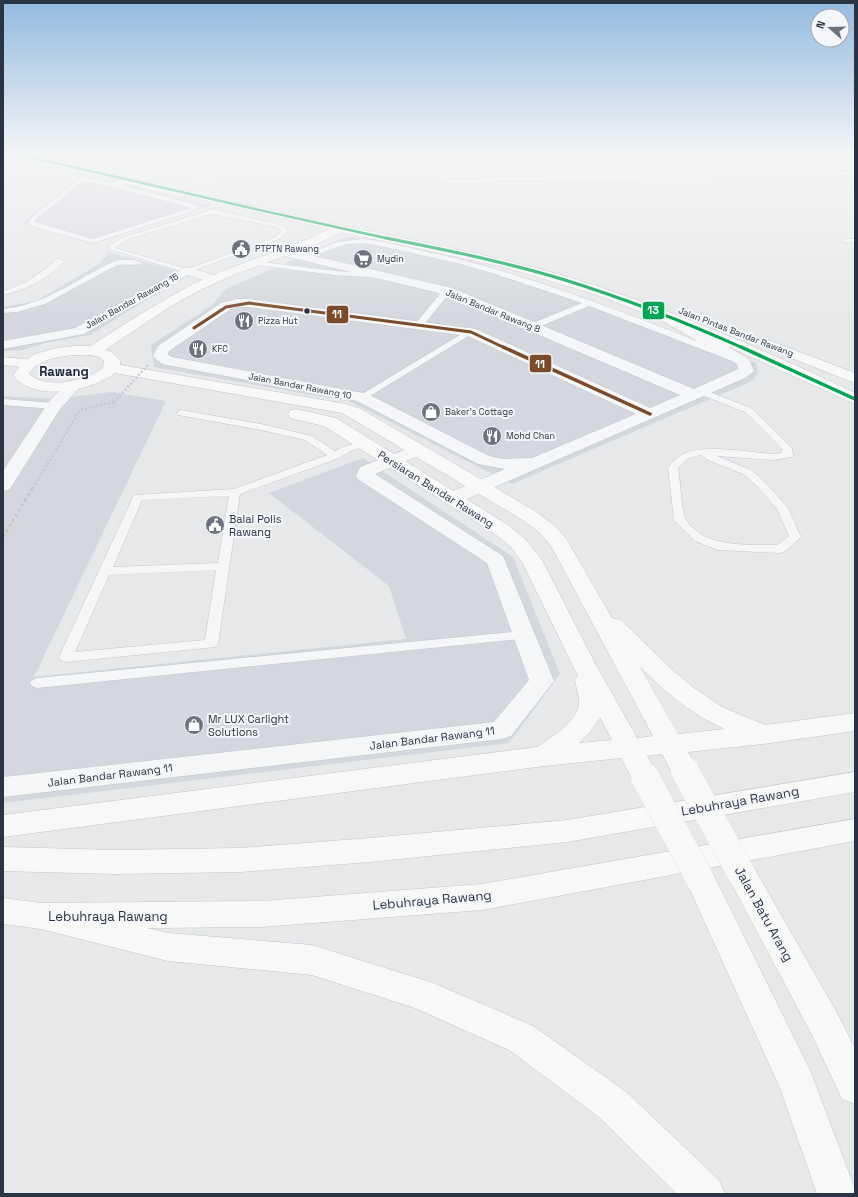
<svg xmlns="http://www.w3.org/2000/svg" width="858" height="1197" font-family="'Space Grotesk',sans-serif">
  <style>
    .built { fill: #d4d7dd }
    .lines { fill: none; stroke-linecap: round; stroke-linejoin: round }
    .lane-casing { stroke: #c4c6c8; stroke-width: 1 }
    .street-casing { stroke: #c4c6c8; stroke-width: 1 }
    .secondary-casing { stroke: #c4c6c8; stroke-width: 1 }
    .primary-casing { stroke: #c2c5c8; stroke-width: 1 }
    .path-far1 { stroke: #c5c6ca; stroke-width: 2; stroke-dasharray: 2 2; stroke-linecap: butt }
    .path { stroke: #c5c6ca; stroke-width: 2.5; stroke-dasharray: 3 3; stroke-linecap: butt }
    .lane { fill: #f5f6f7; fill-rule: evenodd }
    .street { fill: #f5f6f7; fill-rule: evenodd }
    .secondary { fill: #f8f8f8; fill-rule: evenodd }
    .primary { fill: #f8f8f8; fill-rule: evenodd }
    .primary-bridge-casing { stroke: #c2c5c8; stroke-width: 28; stroke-linecap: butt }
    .path-bridge { stroke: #c5c6ca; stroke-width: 2; stroke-dasharray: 2 2; stroke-linecap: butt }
    .primary-bridge { stroke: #f8f8f8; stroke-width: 28 }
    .bus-1-far2-casing { stroke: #f4f6f9; stroke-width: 4 }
    .bus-1-far1-casing { stroke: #f4f6f9; stroke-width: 4.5 }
    .bus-1-casing { stroke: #f4f6f9; stroke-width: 5.5 }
    .bus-2-far1-casing { stroke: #f4f6f9; stroke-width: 4.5 }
    .bus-2-casing { stroke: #f4f6f9; stroke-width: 5.5 }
    .bus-1-far2 { stroke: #00a651; stroke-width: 2.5 }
    .bus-1-far1 { stroke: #00a651; stroke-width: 3 }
    .bus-1 { stroke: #00a651; stroke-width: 3.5 }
    .bus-2-far1 { stroke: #7a4b2a; stroke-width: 3 }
    .bus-2 { stroke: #7a4b2a; stroke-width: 3.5 }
    .bus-dot { fill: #2b3445; stroke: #f4f6f9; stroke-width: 1.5 }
    .labels { text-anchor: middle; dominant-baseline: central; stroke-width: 4; stroke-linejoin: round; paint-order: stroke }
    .far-poi-label { font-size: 9px; fill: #2b3445; stroke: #f4f6f9; text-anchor: start }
    .far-street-label { font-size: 9px; fill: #2b3445; stroke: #f4f6f9 }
    .street-label { font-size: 11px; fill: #2b3445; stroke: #f4f6f9 }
    .poi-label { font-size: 11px; fill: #2b3445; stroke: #f4f6f9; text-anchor: start }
    .far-district-label { font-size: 13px; font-weight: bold; fill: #1d2536; stroke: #f4f6f9 }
    .near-street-label { font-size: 13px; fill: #2b3445; stroke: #f4f6f9 }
    .line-badge { stroke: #f4f6f9; stroke-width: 1.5 }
    .badge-label { font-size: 11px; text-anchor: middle; font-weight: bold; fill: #fff }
  </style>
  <rect width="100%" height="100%" fill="#e6e8ea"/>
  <path class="built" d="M 82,175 L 212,205 L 93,244 L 23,223 Z
    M 345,237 L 374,239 L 472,261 L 546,284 L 756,363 L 758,373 L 752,381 L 512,484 L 351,402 L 154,367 L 151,345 L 211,306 L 226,289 Z
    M 109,252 L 192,275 L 172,284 L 90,335 L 45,343 L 23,350 L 3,351 L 3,307 L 36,301 L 99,264 Z
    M 112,392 L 166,401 L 34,677 L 406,639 L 389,586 L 269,493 L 363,458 L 513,557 L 560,674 L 509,743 L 3,803 L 3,396 L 53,399 Z"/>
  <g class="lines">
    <g class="lane-casing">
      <path id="lane" d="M 87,153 L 98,153 L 112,157 L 109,159 Z
        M 395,153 L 401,153 L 452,180 L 506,177 L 855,171 L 855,175 L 506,181 L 451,184 Z
        M 676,153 L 700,153 L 698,155 Z
        M 96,170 L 98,171 L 98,173 L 88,178 L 113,183 L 124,180 L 180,192 L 200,195 L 201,196 C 193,201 137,186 124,184 L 120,185 L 194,204 L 198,208 L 193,211 L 93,243 L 34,227 L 28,223 L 32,217 L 80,178 ZM 83,181 L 113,187 L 191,208 L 93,239 L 35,222 L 36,219 Z
        M 209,175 L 212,177 L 211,178 L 188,184 L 185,182 Z
        M 211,210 L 217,210 L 281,225 L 287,230 L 284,236 L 277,240 L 187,273 L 109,249 L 110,245 L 124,237 ZM 211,214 L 277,227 L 281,230 L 279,234 L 273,238 L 187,269 L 115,248 L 128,239 Z
        M 362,239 C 387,241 412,249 437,254 C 539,277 636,318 733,355 L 734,357 L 730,360 L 727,359 L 589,306 L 534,329 L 528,329 L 527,327 L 528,325 L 582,303 L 495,274 L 457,263 L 376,245 L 362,243 L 347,244 L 306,258 L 300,257 L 337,242 Z
        M 846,239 L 855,239 L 855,243 L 844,242 L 844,240 Z
        M 57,259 L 60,259 L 64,261 C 48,279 26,290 3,295 L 3,291 C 24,286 41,273 57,259 Z
        M 119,260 L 134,260 L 143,263 C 137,267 125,263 117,265 L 45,304 L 17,312 L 3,313 L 3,309 C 43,305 73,282 108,264 Z
        M 253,261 L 335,271 L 383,274 L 387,276 L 383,278 L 335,275 L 256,265 L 252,263 Z
        M 444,289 L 450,289 L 451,291 L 422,327 L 416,327 L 415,325 L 416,323 Z
        M 468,330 L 474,330 L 475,332 L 365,399 L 359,399 L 357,397 Z
        M 702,389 L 751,408 L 792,448 L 793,455 L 792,457 L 772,460 L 717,456 L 751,470 L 763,480 L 788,508 L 801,537 L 784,552 L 780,553 L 718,550 L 695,541 L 674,520 L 668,468 C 672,462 677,457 683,454 C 704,444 748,452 772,454 L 782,453 L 782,449 L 745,412 L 699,394 L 697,392 L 699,390 ZM 701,455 L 708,460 L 743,474 L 755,484 L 777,509 L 789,536 L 777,545 C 746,544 706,549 686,520 C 682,514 680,478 678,468 L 689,458 Z
        M 3,399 L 54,403 L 59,406 L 54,409 L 3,405 Z
        M 181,410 L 261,424 L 312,436 L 335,451 L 343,447 L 363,441 L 368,444 L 367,446 L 351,451 L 339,458 L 240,494 L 218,644 L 216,647 L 66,662 L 61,660 L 59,657 L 134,495 L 234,489 L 327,455 L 305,440 L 261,430 L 178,415 L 176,413 ZM 229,496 L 218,563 L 113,567 L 142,500 ZM 216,570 L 205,640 L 75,652 L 109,575 Z
        M 524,631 L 529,632 L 531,635 L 529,638 L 37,688 L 32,686 L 30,683 L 32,680 L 37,678 Z"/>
    </g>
    <g class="street-casing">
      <path id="street" d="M 135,153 L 149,153 L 101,170 L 95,170 L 93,168 L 95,166 Z
        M 839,153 L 855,153 L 855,159 L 840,155 Z
        M 284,249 L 452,288 L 694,389 L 738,369 L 737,364 L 661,320 L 659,317 L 661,314 L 671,314 L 749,359 L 754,371 L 745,378 L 458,503 L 451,505 L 444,503 L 441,499 L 444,495 L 505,469 L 478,464 L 357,401 L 162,364 L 153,356 L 158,346 L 221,303 L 237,299 L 249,299 L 476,329 L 650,408 L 680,395 L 443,294 L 280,255 L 278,253 L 280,251 ZM 237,307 L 249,307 L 468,336 L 636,414 L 532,458 L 503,459 L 489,456 L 368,394 L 172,357 L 168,355 L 169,351 L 231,309 Z
        M 187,267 L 217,276 L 219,279 L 217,282 L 213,283 L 188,275 L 84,334 L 3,349 L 3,341 L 75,328 Z
        M 74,380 L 80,382 L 82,385 L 60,409 L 10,489 L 3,491 L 3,471 L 48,403 L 68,382 Z
        M 417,445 L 423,446 L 426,450 L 423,454 L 375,474 L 503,556 L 554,681 L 511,736 L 502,739 L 3,797 L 3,777 L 494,722 L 529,680 L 487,563 L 359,480 L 356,476 L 360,467 Z"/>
    </g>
    <g class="secondary-casing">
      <path id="secondary" d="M 3,357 L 34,360 L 37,363 L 34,366 L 29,368 L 3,365 Z
        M 855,772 L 855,792 L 567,842 L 370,862 L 240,872 L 115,874 L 3,871 L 3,847 L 115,850 L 240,848 L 370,838 L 567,820 Z
        M 855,819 L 855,841 L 482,910 L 262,927 L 41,929 L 3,924 L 3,898 L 41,903 L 262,901 L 482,884 Z"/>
    </g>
    <g class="primary-casing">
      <path id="primary" d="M 8,153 L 24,153 C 126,177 228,201 330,223 C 410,240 490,254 568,277 C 667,307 762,349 855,393 L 855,404 L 707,337 L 597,295 L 504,267 L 342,232 L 314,245 L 233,275 L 202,289 L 171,306 L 105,350 C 111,351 117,356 120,361 L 120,365 L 346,404 L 361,409 L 535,511 L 554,525 L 567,540 L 612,618 L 621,620 L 669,667 L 694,688 L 722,707 L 765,725 L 855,713 L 855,731 L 763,744 L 688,752 L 699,771 L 695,778 L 685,781 L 675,778 L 662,754 L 647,756 L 659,777 L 655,784 L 645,787 L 635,784 L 621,758 L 544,766 L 3,837 L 3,815 L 537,747 C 551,737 580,721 579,702 C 579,695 576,687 575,680 L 578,676 L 522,562 L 511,547 L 494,533 L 324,426 L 290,418 L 288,414 L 290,410 L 296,409 L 336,418 L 508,525 L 525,539 L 542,560 L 596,665 L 637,738 L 653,736 L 551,546 L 540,533 L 521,519 L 349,417 L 342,413 L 115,373 C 92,391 33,403 13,375 L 23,362 L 35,354 L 57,348 L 74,346 L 90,346 L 147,310 L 193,284 L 225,270 L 306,240 L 330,229 L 9,155 ZM 74,355 L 91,355 L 99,357 L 104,361 L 103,368 C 86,381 47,390 29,374 C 39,359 57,357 74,355 ZM 640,667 C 665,692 692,715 725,729 L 678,734 ZM 600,717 L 612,740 L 579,743 L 589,733 Z
        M 768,340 L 855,373 L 855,383 L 763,347 L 761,344 L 763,341 Z
        M 742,863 L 753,866 L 836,1011 L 855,1048 L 855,1104 L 842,1099 L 812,1035 L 727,875 L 731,866 Z
        M 701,868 L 712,872 L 810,1070 L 855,1189 L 855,1194 L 817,1194 L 780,1088 L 686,881 L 690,872 Z
        M 41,903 L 168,933 L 312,945 L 433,983 L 533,1026 L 625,1091 L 719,1180 L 725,1194 L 677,1194 L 599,1117 L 509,1050 L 415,1008 L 312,975 L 168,961 L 41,929 L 30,926 L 25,916 L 30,906 Z"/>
    </g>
    <path class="path-far1" d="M 33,488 L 80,410 L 114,402"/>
    <path class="path" d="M 3,537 L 33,487"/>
    <use href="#lane" class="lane"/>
    <use href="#street" class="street"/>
    <use href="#secondary" class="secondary"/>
    <use href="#primary" class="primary"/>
    <g class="primary-bridge-casing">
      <path id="primary-bridge" d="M 685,771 L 742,875
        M 645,777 L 701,881"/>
    </g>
    <path class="path-bridge" d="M 114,402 L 148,365"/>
    <use href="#primary-bridge" class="primary-bridge"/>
    <g class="bus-1-far2-casing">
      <path id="bus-1-far2" d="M 12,153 L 251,208 L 390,239"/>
    </g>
    <g class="bus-1-far1-casing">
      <path id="bus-1-far1" d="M 386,238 C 446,250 506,262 565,280 C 626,299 685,322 743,348"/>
    </g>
    <g class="bus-1-casing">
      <path id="bus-1" d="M 741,347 L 855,399"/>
    </g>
    <g class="bus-2-far1-casing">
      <path id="bus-2-far1" d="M 194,328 L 226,307 L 249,303 L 471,332 L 505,348"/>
    </g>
    <g class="bus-2-casing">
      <path id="bus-2" d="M 503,347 L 650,414"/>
    </g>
    <use href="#bus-1-far2" class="bus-1-far2"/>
    <use href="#bus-1-far1" class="bus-1-far1"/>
    <use href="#bus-1" class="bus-1"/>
    <use href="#bus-2-far1" class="bus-2-far1"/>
    <use href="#bus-2" class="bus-2"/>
  </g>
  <linearGradient id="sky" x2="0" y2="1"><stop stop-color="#93bae0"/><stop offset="0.48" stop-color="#f4f5f6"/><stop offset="1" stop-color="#f4f5f6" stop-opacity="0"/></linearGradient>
  <rect width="858" height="321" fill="url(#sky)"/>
  <defs>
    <g id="civic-disc" transform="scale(1)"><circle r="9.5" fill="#6c737f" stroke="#f4f6f9"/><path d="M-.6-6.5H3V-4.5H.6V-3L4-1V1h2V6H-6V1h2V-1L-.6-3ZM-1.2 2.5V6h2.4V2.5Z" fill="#fff"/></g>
    <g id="supermarket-disc" transform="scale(1)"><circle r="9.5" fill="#6c737f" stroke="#f4f6f9"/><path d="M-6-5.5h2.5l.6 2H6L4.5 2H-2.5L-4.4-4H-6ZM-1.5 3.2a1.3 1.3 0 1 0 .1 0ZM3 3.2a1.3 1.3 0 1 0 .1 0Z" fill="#fff"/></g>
    <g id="restaurant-disc" transform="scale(1)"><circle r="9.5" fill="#6c737f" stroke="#f4f6f9"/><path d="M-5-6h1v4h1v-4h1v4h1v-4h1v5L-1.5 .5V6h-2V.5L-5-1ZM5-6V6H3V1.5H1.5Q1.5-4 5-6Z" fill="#fff"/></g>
    <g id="shop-disc" transform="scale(1)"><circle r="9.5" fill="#6c737f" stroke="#f4f6f9"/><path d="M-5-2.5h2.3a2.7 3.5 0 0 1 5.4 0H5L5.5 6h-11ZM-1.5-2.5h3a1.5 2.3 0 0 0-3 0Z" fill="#fff"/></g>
  </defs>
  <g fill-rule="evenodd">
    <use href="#civic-disc" x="241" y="249"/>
    <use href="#supermarket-disc" x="363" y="259"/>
    <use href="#restaurant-disc" x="244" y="321"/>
    <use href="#restaurant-disc" x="198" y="349"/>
    <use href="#shop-disc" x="431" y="412"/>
    <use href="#restaurant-disc" x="492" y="436"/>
    <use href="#civic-disc" x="215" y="525"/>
    <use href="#shop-disc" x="194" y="725"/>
  </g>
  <circle class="bus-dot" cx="307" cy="311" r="3.5"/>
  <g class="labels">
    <g class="far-poi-label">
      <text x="255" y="249">PTPTN Rawang</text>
      <text x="377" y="259">Mydin</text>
      <text x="258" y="321">Pizza Hut</text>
      <text x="212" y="349">KFC</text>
      <text x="445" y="412">Baker's Cottage</text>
      <text x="506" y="436">Mohd Chan</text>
    </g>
    <g class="far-street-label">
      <text transform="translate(132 301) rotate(-29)">Jalan Bandar Rawang 15</text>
      <text transform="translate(493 311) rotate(22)">Jalan Bandar Rawang 8</text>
      <text transform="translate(736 332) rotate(21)">Jalan Pintas Bandar Rawang</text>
      <text transform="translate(300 386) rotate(11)">Jalan Bandar Rawang 10</text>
    </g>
    <g class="street-label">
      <text transform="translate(436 489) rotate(32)">Persiaran Bandar Rawang</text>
      <text transform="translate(432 738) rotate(-7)">Jalan Bandar Rawang 11</text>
      <text transform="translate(110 775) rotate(-7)">Jalan Bandar Rawang 11</text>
    </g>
    <g class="poi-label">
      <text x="229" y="519">Balai Polis<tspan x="229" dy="13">Rawang</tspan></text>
      <text x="208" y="719">Mr LUX Carlight<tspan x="208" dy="13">Solutions</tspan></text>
    </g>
    <g class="far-district-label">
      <text x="64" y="371">Rawang</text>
    </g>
    <g class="near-street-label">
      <text transform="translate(740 801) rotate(-10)">Lebuhraya Rawang</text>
      <text transform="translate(432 900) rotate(-5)">Lebuhraya Rawang</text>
      <text transform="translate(764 914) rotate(61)">Jalan Batu Arang</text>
      <text x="108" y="916">Lebuhraya Rawang</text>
    </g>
  </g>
  <g class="line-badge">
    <rect x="642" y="301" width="23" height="19" rx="4" fill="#00a651"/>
    <rect x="326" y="305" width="23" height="19" rx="4" fill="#7a4b2a"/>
    <rect x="529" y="354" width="23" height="19" rx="4" fill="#7a4b2a"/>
  </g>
  <g class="badge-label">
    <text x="653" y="314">13</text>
    <text x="337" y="318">11</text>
    <text x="540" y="368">11</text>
  </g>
  <rect width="858" height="1197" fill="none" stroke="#2b3445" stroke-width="8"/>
  <g transform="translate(830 28) rotate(290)"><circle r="19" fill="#f4f6f9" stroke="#a4a8b1"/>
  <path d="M0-3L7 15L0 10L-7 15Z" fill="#6c737f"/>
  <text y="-6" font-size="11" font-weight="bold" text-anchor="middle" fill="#2b3445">N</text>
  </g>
</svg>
